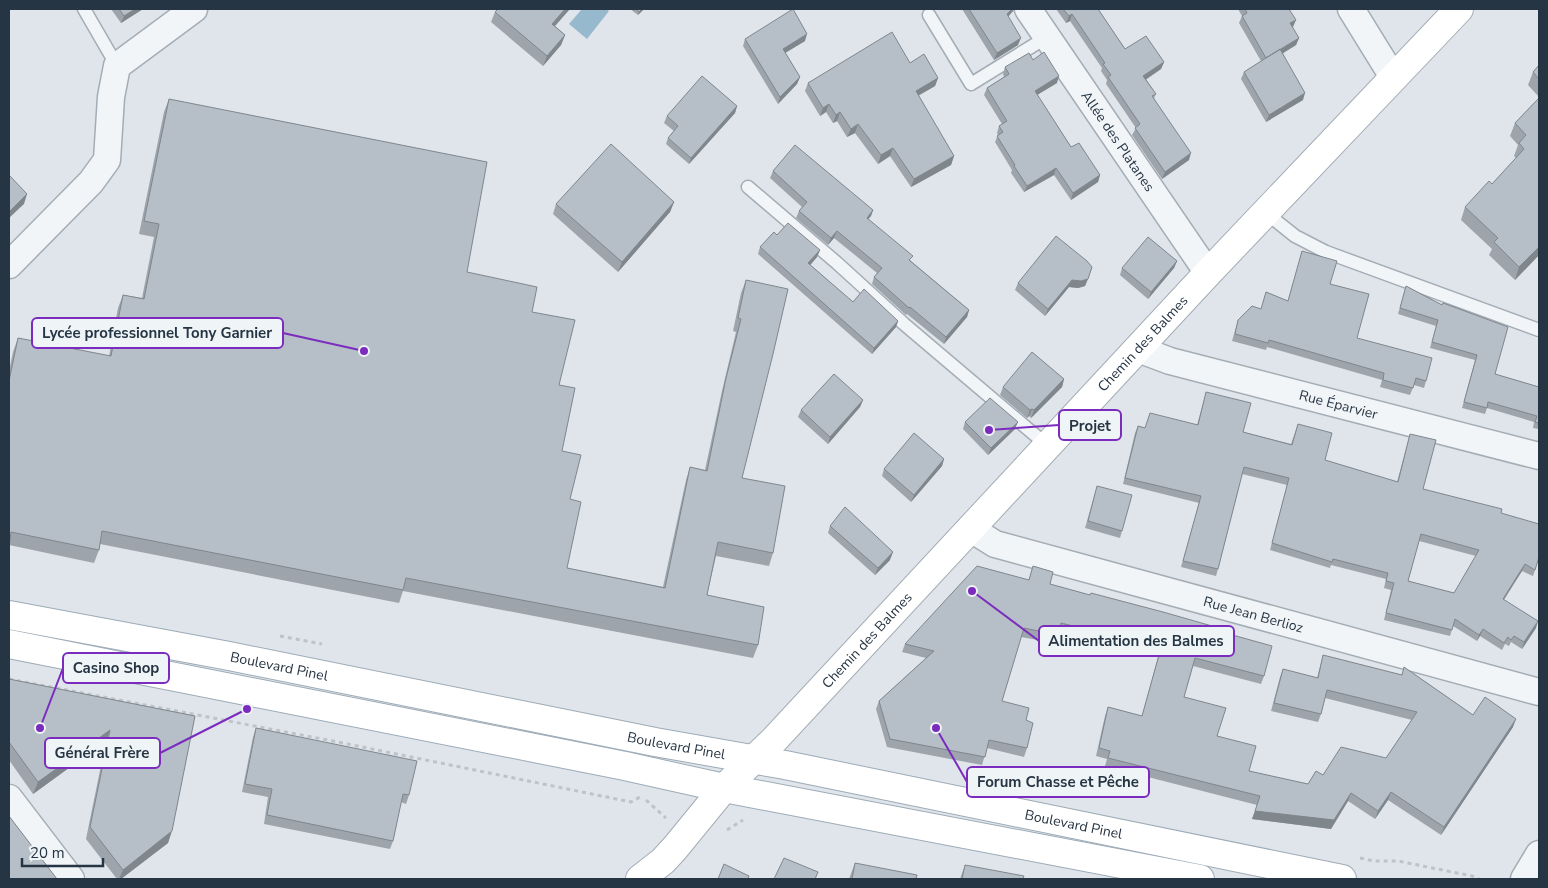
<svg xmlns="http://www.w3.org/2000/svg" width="1548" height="888" font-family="'Nunito Sans',sans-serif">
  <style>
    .water { fill: #96b9ce }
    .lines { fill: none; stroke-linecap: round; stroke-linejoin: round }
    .lane-casing { stroke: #a4adb5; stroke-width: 15 }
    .street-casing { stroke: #a4adb5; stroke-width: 29 }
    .secondary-casing { stroke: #a4adb5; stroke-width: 30 }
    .primary-casing { stroke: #9dabb7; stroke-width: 30 }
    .path { stroke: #bdc3c9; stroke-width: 3; stroke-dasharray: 4 4; stroke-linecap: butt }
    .lane { stroke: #f2f5f8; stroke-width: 12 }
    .street { stroke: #f2f5f8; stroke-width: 26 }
    .secondary { stroke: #fff; stroke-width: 28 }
    .primary { stroke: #fff; stroke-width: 28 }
    .wall { fill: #9da4ac; fill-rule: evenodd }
    .shaded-wall { fill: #7f868c }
    .building { fill: #b6bfc8; stroke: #7f868c; fill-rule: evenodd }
    .labels { text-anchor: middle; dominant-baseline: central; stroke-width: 5; stroke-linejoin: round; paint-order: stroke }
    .street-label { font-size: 14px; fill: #263543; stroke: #eff4f7 }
    .leader { fill: none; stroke: #7b2cbf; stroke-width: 2 }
    .callout-dot { fill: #7b2cbf; stroke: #eff4f7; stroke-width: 2 }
    .callout { fill: #eff4f7; stroke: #7b2cbf; stroke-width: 2 }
    .callout-label { font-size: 15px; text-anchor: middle; font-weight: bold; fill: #263543 }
  </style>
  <rect width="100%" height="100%" fill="#dfe5ea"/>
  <path class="water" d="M 582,9 L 606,9 L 609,11 L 587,39 L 569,24 Z"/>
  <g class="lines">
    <g class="lane-casing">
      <path id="lane" d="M 84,9 L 117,66
        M 929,15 L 971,84 L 1047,37
        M 748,187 L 837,263 L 904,324 L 1048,446
        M 1266,213 L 1295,236 L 1326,252 L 1539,330"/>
    </g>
    <g class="street-casing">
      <g id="street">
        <path id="s1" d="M 1028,9 L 1208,273"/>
        <path d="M 1351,9 L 1393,77"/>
        <path d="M 9,265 L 91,182 L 107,160 L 111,97 L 117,66 L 194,9"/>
        <path id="s2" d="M 1138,349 L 1170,361 L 1539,456"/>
        <path id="s3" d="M 971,529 L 995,544 L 1539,692"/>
        <path d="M 9,798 L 71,879"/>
        <path d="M 1524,879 L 1539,854"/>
      </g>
    </g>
    <g class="secondary-casing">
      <g id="secondary">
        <path id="s4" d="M 640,879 L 663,861 L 675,848 L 724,788 L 774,740 L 1208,273 L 1459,9"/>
      </g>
    </g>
    <g class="primary-casing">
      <g id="primary">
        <path id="s5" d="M 9,615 L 229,656 L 655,742 L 785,765 L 1342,879"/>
        <path d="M 9,644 L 625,766 L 724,788 L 1200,879"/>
      </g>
    </g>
    <path class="path" d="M 280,636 L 322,644
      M 9,679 L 333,741 L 631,802 L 640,797
      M 646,800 L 666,818
      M 727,830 L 743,820
      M 1360,858 L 1374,861 L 1398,861 L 1472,876 L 1479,879"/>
    <use href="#lane" class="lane"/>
    <use href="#street" class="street"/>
    <use href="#secondary" class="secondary"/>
    <use href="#primary" class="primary"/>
  </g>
  <path class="wall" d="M 111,9 L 143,9 L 121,23 Z
    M 630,9 L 644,9 L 638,15 Z
    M 962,9 L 1014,9 L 1013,11 L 1008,17 L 1018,45 L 994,60 Z
    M 1056,9 L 1098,9 L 1125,49 L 1164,62 L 1161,69 L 1146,79 L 1156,94 L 1154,98 L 1189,160 L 1162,179 L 1132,135 L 1136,128 L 1106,84 L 1107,80 L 1101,71 L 1102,68 L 1070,21 L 1066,23 Z
    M 1238,9 L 1289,9 L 1293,27 L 1292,28 L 1299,38 L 1296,45 L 1283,53 L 1303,100 L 1266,122 L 1241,79 L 1244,72 L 1261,61 L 1239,23 L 1242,16 Z
    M 495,12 L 555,26 L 565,35 L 561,45 L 543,66 L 491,22 Z
    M 745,39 L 805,41 L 785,53 L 800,77 L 797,84 L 778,104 L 743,46 Z
    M 1033,60 L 1057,83 L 1037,95 L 1071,147 L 1100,175 L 1098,182 L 1071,200 L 1054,175 L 1024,192 L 1011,173 L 1012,170 L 995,142 L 998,135 L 997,133 L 999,126 L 1002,124 L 984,95 L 987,88 L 1004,77 L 1003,74 L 1005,67 Z
    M 910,63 L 938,78 L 935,86 L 918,96 L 954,156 L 951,165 L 911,187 L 890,156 L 878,164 L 855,133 L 847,137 L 837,121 L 833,123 L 826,112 L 820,116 L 805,91 L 808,83 Z
    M 1539,65 L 1539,97 L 1528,85 L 1533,72 Z
    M 1539,98 L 1539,255 L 1515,280 L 1489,255 L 1492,249 L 1461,220 L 1465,207 L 1492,184 L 1516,158 L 1514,156 L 1518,145 L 1510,136 L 1515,123 Z
    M 169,99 L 467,272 L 532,312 L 559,385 L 562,451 L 570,499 L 567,568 L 663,587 L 686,480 L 690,467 L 705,470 L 722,391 L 736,332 L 733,331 L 741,293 L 746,280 L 742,478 L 773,553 L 769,566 L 716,556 L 707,595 L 758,645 L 753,658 L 403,591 L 399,603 L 100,544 L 99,550 L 94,563 L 9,545 L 9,547 L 9,371 L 13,352 L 18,338 L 109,356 L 118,308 L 123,295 L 142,298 L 154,237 L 139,234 L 164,112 Z
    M 737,106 L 735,113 L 689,164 L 666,144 L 668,138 L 674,131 L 664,123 L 667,116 Z
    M 773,171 L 873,210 L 871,216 L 868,219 L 911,261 L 969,310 L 967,317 L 944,344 L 907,314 L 906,315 L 872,284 L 874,277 L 877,273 L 834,238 L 828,245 L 796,218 L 799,211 L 802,207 L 770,178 Z
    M 674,202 L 670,212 L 618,272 L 553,214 L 556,204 Z
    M 777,235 L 820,250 L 817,257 L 810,265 L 853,302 L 898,321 L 896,327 L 872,354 L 758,254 L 760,247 Z
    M 1302,251 L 1330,284 L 1357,338 L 1426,381 L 1424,388 L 1414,385 L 1410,395 L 1380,387 L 1382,380 L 1267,347 L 1266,350 L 1232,341 L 1238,320 L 1261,309 L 1266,292 L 1288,301 Z
    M 1177,261 L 1174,268 L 1148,299 L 1120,275 L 1122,268 Z
    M 1092,267 L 1085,286 L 1078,288 L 1069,287 L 1045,316 L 1015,290 L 1018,283 Z
    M 1406,286 L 1442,305 L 1495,374 L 1539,387 L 1539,429 L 1533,428 L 1534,422 L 1487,408 L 1485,414 L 1462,408 L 1475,360 L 1430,348 L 1436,326 L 1398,314 Z
    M 1064,379 L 1062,387 L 1031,418 L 1029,416 L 1027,418 L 1000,395 L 1003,387 Z
    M 1206,392 L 1243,432 L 1291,444 L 1298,424 L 1325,460 L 1397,482 L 1410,434 L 1423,489 L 1501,513 L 1535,570 L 1533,576 L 1522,571 L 1504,600 L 1536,628 L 1522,649 L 1511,642 L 1509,646 L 1505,644 L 1502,650 L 1480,636 L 1477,641 L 1453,626 L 1450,636 L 1384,620 L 1391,590 L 1384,588 L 1386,579 L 1331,565 L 1330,568 L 1270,550 L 1287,485 L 1242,474 L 1218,569 L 1216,576 L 1181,567 L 1199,503 L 1123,484 L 1135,433 L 1138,426 L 1145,428 L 1197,425 ZM 1419,541 L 1476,556 L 1454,593 L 1408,581 Z
    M 863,400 L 860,407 L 828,444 L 798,417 L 801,410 Z
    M 965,422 L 1015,429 L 988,455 L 963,429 Z
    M 944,459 L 942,466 L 911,502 L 882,476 L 884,469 Z
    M 1097,486 L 1122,531 L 1120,538 L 1085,528 Z
    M 830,526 L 890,560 L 875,575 L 828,533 Z
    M 1033,566 L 1050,584 L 1211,629 L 1264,676 L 1261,684 L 1193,666 L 1184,697 L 1249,771 L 1308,784 L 1323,775 L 1386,758 L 1412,720 L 1325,698 L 1321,714 L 1318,722 L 1271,711 L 1280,677 L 1283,669 L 1317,678 L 1323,655 L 1402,675 L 1404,667 L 1473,715 L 1513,727 L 1441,835 L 1388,800 L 1375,819 L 1348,801 L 1331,829 L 1252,819 L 1257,805 L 1105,766 L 1107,759 L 1096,756 L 1105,716 L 1108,707 L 1142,716 L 1158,657 L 1059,632 L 1055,643 L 1021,637 L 1002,701 L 1026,720 L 1027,748 L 1024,757 L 987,748 L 982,765 L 887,747 L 876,709 L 879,701 L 926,658 L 902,652 L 905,644 L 1029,579 Z
    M 9,679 L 195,716 L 168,843 L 121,879 L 117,879 L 86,839 L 106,741 L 33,794 L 9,760 Z
    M 256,728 L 409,795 L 406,804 L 401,802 L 393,841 L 390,849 L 264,824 L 268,797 L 242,792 L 253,737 Z
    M 855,863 L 916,879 L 849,879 Z
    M 965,865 L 1023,879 L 960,879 Z"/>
  <path class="shaded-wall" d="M 135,9 L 143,9 L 121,23 L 124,16 Z
    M 565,9 L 570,9 L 548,34 L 552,24 Z
    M 642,9 L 644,9 L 638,15 L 639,12 Z
    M 1012,9 L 1014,9 L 1013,11 L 1004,21 L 1007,14 Z
    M 1072,14 L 1070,21 L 1066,23 L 1069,16 Z
    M 1296,20 L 1293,27 L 1287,30 L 1290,23 Z
    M 807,34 L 805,41 L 780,56 L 783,49 Z
    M 565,35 L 561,45 L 543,66 L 547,56 Z
    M 1021,38 L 1018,45 L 994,60 L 997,53 Z
    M 1299,38 L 1296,45 L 1264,65 L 1266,58 Z
    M 1164,62 L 1161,69 L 1141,83 L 1143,76 Z
    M 1059,76 L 1057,83 L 1032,98 L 1035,91 Z
    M 800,77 L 797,84 L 778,104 L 780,97 Z
    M 938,78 L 935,86 L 912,99 L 916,91 Z
    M 1305,93 L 1303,100 L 1266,122 L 1269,115 Z
    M 829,104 L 826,112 L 820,116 L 823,108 Z
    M 737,106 L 735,113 L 689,164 L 691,158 Z
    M 840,112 L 837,121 L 833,123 L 836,115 Z
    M 858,124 L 855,133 L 847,137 L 851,129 Z
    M 893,148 L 890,156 L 878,164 L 881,155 Z
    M 1191,153 L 1189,160 L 1162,179 L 1165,172 Z
    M 954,156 L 951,165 L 911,187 L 914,179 Z
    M 1056,168 L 1054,175 L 1024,192 L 1027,186 Z
    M 1100,175 L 1098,182 L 1071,200 L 1073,193 Z
    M 27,194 L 24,204 L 9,218 L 9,212 Z
    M 674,202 L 670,212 L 618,272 L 622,262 Z
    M 873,210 L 871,216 L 864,224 L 867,218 Z
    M 837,231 L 834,238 L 828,245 L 831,238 Z
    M 1539,247 L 1539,255 L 1515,280 L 1519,267 Z
    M 820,250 L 817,257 L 806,270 L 808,263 Z
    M 1177,261 L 1174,268 L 1148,299 L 1151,292 Z
    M 1088,279 L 1085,286 L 1078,288 L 1069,287 L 1045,316 L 1048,309 L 1072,280 Z
    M 969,310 L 967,317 L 944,344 L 946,337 Z
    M 898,321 L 896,327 L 872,354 L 874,348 Z
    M 1064,379 L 1062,387 L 1031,418 L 1034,410 Z
    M 863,400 L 860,407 L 828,444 L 830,437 Z
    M 1032,409 L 1029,416 L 1027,418 L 1030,410 Z
    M 1018,422 L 1015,429 L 988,455 L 991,448 Z
    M 944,459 L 942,466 L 911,502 L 914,495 Z
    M 893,552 L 890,560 L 875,575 L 878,568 Z
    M 1525,564 L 1522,571 L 1500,605 L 1503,599 Z
    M 1538,621 L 1536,628 L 1522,649 L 1524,642 Z
    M 1483,629 L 1480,636 L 1477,641 L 1479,635 Z
    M 1516,719 L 1513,727 L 1441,835 L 1444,827 Z
    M 110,730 L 106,741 L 33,794 L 38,782 Z
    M 1391,792 L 1388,800 L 1375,819 L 1378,811 Z
    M 1351,793 L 1348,801 L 1331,829 L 1252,819 L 1255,811 Z
    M 172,831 L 168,843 L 121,879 L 119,879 L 123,870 Z"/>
  <path class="building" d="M 119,9 L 135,9 L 124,16 Z
    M 498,9 L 565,9 L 552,24 L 565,35 L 547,56 L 495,12 Z
    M 636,9 L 642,9 L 639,12 Z
    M 793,9 L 807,34 L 783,49 L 800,77 L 780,97 L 745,39 Z
    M 969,9 L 1012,9 L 1007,14 L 1021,38 L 997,53 Z
    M 1063,9 L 1098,9 L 1125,49 L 1146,36 L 1164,62 L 1143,76 L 1156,94 L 1152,96 L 1191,153 L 1165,172 L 1135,128 L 1140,124 L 1108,77 L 1111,75 L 1103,64 L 1105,63 L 1072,14 L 1069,16 Z
    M 1245,9 L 1289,9 L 1296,20 L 1290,23 L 1299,38 L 1266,58 L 1242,16 L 1247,13 Z
    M 892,32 L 910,63 L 924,54 L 938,78 L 916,91 L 954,156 L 914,179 L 893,148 L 881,155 L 858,124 L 851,129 L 840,112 L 836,115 L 829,104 L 823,108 L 808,83 Z
    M 1280,49 L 1305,93 L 1269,115 L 1244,72 Z
    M 1044,52 L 1059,76 L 1035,91 L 1071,147 L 1079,143 L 1100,175 L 1073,193 L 1056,168 L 1027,186 L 1014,166 L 1015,165 L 997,136 L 1003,132 L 999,126 L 1007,121 L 987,88 L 1009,74 L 1005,67 L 1029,53 L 1033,60 Z
    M 1539,65 L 1539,79 L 1533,72 Z
    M 702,76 L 737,106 L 691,158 L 668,138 L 678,126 L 667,116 Z
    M 1539,98 L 1539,247 L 1519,267 L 1494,242 L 1498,238 L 1465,207 L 1489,181 L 1492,184 L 1524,149 L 1519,143 L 1526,135 L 1515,123 Z
    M 169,99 L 487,162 L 467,272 L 537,287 L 532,312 L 575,320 L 559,385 L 575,388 L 562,451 L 581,455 L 570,499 L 581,502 L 567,568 L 665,588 L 690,467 L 707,471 L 726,378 L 741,319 L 738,318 L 746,280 L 788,289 L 773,354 L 742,478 L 785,486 L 773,553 L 718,542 L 707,595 L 764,607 L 758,645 L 406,578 L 403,590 L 102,531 L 99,550 L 11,532 L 9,547 L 9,381 L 18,338 L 111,356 L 123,295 L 144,299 L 159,224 L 144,221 Z
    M 611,144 L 674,202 L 622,262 L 556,204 Z
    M 795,145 L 873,210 L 867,218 L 913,256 L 909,260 L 969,310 L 946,337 L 910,307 L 909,308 L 874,277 L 882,268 L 837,231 L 831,238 L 799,211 L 807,202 L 773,171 Z
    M 9,175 L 27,194 L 9,212 Z
    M 788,223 L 820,250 L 808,263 L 853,302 L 864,289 L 898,321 L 874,348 L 760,247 L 774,232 L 777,235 Z
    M 1056,236 L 1087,261 L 1092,267 L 1088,279 L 1081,281 L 1072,280 L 1048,309 L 1018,283 Z
    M 1148,237 L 1177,261 L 1151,292 L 1122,268 Z
    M 1302,251 L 1337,261 L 1330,284 L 1369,294 L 1357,338 L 1432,358 L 1426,381 L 1416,378 L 1413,388 L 1383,380 L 1384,373 L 1269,340 L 1268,343 L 1235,334 L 1238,320 L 1252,306 L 1261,309 L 1266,292 L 1288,301 Z
    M 1406,286 L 1442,305 L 1443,303 L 1508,327 L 1495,374 L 1539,387 L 1539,423 L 1535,422 L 1537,416 L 1488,402 L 1487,408 L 1464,402 L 1477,355 L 1432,342 L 1438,320 L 1400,308 Z
    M 1032,352 L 1064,379 L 1034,410 L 1032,409 L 1030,410 L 1003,387 Z
    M 834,374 L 863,400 L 830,437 L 801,410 Z
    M 1206,392 L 1251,403 L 1243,432 L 1292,445 L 1298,424 L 1332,433 L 1325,460 L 1398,482 L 1410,434 L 1436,440 L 1423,489 L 1502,509 L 1501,513 L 1539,524 L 1539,557 L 1535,570 L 1525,564 L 1503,599 L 1538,621 L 1524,642 L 1514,636 L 1511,640 L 1508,637 L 1504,643 L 1483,629 L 1479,635 L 1455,619 L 1452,630 L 1386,613 L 1394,583 L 1386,581 L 1388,573 L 1333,559 L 1332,562 L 1272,543 L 1289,478 L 1244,467 L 1218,569 L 1183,561 L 1201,496 L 1125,478 L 1138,426 L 1145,428 L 1150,413 L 1198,425 ZM 1421,534 L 1479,550 L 1454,593 L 1408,581 Z
    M 990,398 L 1018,422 L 991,448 L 965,422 Z
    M 914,433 L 944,459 L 914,495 L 884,469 Z
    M 1097,486 L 1132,495 L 1122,531 L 1088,521 Z
    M 845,507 L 893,552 L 878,568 L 830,526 Z
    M 977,566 L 1029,580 L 1033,566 L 1053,572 L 1050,584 L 1090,595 L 1091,593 L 1163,612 L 1212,626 L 1211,629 L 1272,646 L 1264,676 L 1195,658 L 1184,697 L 1226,708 L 1217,736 L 1256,746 L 1249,771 L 1308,784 L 1316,771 L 1323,775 L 1341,747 L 1386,758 L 1417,712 L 1327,690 L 1321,714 L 1274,703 L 1283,669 L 1318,678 L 1323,655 L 1402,675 L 1404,667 L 1473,715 L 1485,697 L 1516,719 L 1444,827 L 1391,792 L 1378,811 L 1351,793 L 1334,820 L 1255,811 L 1260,796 L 1108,758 L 1110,751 L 1099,748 L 1108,707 L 1142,716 L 1161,648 L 1061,623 L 1058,635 L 1024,628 L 1002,701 L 1029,708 L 1026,720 L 1033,723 L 1027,748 L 989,740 L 985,757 L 890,739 L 879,701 L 934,651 L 905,644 Z
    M 9,679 L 195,716 L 172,831 L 123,870 L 90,827 L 110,730 L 38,782 L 9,742 Z
    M 256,728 L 417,761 L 409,795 L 403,794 L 393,841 L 267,815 L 272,789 L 245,784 Z
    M 9,816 L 57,879 L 9,879 Z
    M 784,858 L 818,872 L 815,879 L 774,879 Z
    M 855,863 L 917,875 L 916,879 L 852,879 Z
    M 724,864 L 749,876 L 748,879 L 718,879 Z
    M 965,865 L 1024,876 L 1023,879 L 962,879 Z"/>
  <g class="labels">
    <g class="street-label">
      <text stroke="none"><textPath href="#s1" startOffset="160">Allée des Platanes</textPath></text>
      <text stroke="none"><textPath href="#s4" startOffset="735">Chemin des Balmes</textPath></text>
      <text stroke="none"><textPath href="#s2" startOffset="208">Rue Éparvier</textPath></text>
      <text stroke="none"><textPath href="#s3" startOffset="296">Rue Jean Berlioz</textPath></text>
      <text stroke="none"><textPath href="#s4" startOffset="330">Chemin des Balmes</textPath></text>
      <text stroke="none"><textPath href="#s5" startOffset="275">Boulevard Pinel</textPath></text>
      <text stroke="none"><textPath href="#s5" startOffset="680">Boulevard Pinel</textPath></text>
      <text stroke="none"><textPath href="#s5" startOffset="1085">Boulevard Pinel</textPath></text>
    </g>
  </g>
  <path class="leader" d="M364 351L283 333M989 430L1059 425M972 591L1039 641M40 728L63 668M247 709L160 753M936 728L967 782"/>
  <g class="callout-dot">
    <circle cx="364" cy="351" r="5"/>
    <circle cx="989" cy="430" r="5"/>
    <circle cx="972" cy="591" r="5"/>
    <circle cx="40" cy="728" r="5"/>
    <circle cx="247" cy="709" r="5"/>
    <circle cx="936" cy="728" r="5"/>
  </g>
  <g class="callout">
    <rect x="32" y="318" width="251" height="30" rx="5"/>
    <rect x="1059" y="410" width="62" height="30" rx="5"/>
    <rect x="1039" y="626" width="195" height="30" rx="5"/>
    <rect x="63" y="653" width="106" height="30" rx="5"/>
    <rect x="45" y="738" width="115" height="30" rx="5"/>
    <rect x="967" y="767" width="182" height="30" rx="5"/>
  </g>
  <g class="callout-label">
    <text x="157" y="338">Lycée professionnel Tony Garnier</text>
    <text x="1090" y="431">Projet</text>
    <text x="1136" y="646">Alimentation des Balmes</text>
    <text x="116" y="673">Casino Shop</text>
    <text x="102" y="758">Général Frère</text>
    <text x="1058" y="787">Forum Chasse et Pêche</text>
  </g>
  <rect width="1548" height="888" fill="none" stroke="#263543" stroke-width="20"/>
  <path d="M22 858v8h81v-8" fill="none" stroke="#263543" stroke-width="2.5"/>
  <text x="30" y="858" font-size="15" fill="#263543" stroke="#eff4f7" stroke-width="4" paint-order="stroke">20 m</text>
</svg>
